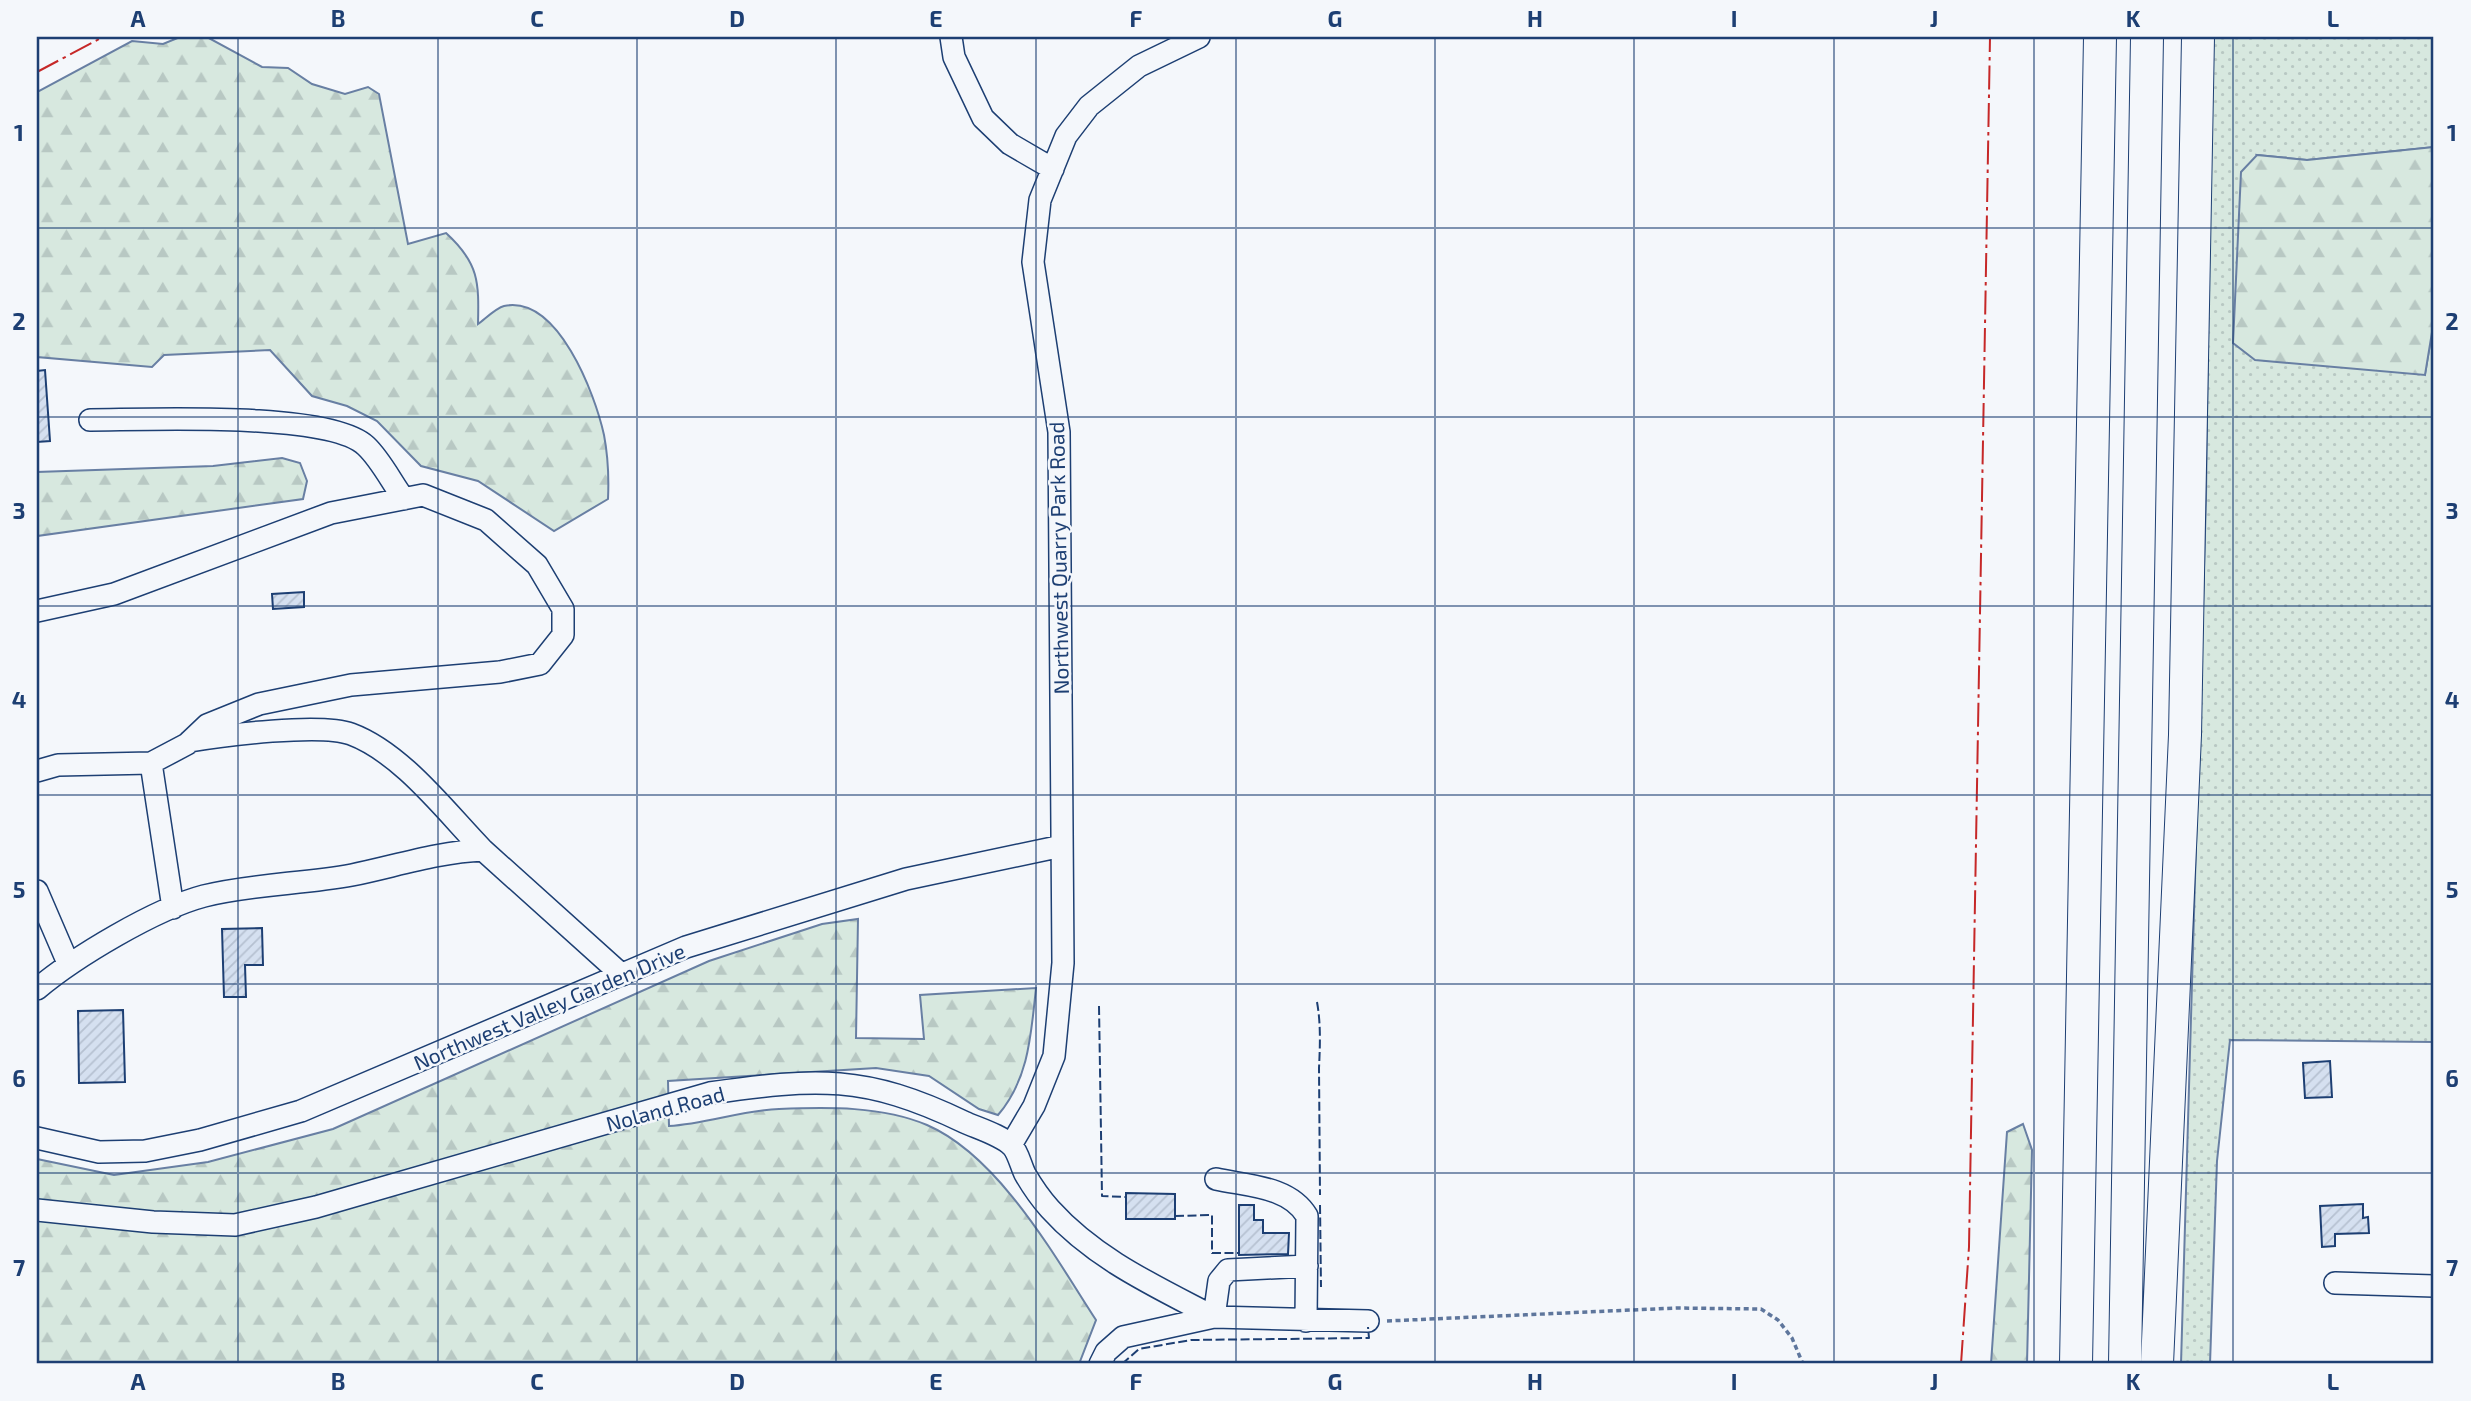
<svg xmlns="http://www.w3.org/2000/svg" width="2471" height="1401" font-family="'Exo 2',sans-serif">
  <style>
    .grass { fill: url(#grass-dots); stroke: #687fa3; stroke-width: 2 }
    .forest { fill: url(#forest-firs); stroke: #687fa3; stroke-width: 2 }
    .building { fill: url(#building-hatch); stroke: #1d3f73; stroke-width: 2 }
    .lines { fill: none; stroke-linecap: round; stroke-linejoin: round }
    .minor-casing { stroke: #1d3f73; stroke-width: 24 }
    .highway-casing { stroke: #1d3f73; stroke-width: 34 }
    .path { stroke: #5e769c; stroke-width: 3.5; stroke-dasharray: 5 3.5; stroke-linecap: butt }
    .minor { stroke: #f4f7fb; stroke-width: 21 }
    .highway { stroke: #f4f7fb; stroke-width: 32 }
    .fence { stroke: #1d3f73; stroke-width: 2; stroke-dasharray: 9 3.5; stroke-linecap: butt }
    .power { stroke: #c62828; stroke-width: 2; stroke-dasharray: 24 5 3.5 5; stroke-linecap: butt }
    .grid { fill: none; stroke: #1d3f73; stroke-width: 2; stroke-opacity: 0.55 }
    .labels { text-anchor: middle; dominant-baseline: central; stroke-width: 5; stroke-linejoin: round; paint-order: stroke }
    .street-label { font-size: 21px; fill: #1d3f73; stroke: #f4f7fb }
    .neatline { fill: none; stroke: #1d3f73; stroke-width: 2.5 }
    .grid-label { font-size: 23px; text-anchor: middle; font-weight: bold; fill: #1d3f73 }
  </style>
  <defs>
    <pattern id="grass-dots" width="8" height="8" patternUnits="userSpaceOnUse" patternTransform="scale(1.75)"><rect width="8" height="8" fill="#d7e8df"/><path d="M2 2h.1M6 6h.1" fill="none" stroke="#b8c8c3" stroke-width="1.8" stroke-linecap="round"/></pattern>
    <pattern id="forest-firs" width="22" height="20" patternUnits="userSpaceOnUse" patternTransform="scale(1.75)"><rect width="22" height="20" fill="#d7e8df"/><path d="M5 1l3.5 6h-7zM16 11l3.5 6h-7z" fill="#b8c8c3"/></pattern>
    <pattern id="building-hatch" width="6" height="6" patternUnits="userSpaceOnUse" patternTransform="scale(1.75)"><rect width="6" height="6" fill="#d5e0f0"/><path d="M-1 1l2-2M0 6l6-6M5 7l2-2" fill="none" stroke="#b6c1d1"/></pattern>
  </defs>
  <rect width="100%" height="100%" fill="#f4f7fb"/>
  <path class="grass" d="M 2212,37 L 2434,37 L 2434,147 L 2307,160 L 2257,155 L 2425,374 L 2434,320 L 2434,1042 L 2230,1040 L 2217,1161 L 2210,1364 L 2181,1364 L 2206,498 Z"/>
  <path class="forest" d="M 180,37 L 207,37 L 262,67 L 288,68 L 312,84 L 345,94 L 368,87 L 379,94 L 408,244 L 446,233 C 479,263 479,282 478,324 C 485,319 496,308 504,306 C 558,295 595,394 604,435 C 608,456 609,477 608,499 L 554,531 L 478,481 L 421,466 L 377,421 L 347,406 L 312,396 L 270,350 L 164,355 L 152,367 L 37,357 L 37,92 L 132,41 L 163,44 Z
    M 2434,147 L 2434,320 L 2425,375 L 2255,360 L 2233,343 L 2241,172 L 2257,155 L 2307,160 Z
    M 282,458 L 300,463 L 307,481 L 303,499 L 37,536 L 37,472 L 213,466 Z
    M 858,919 L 856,1038 L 924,1039 L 920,995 L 1036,988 C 1031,1034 1029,1079 998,1115 L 979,1109 L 929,1076 L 876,1068 L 668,1081 L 669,1126 C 706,1124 743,1110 779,1109 C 828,1107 882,1106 927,1125 C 999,1156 1055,1257 1096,1320 L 1079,1364 L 37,1364 L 37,1159 L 114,1175 L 208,1162 L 333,1129 L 709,961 L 822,924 Z
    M 2023,1124 L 2032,1150 L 2027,1364 L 1991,1364 L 2007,1132 Z"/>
  <path class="building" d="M 45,370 L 50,441 L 37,442 L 37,371 Z
    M 304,592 L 304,607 L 273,609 L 272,594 Z
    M 262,928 L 263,965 L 245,965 L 246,997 L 224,997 L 222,929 Z
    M 123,1010 L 125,1082 L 79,1083 L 78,1011 Z
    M 2330,1061 L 2332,1097 L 2305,1098 L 2303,1063 Z
    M 1126,1193 L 1175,1194 L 1175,1219 L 1126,1219 Z
    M 2363,1204 L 2363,1218 L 2368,1217 L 2369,1233 L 2335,1234 L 2335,1246 L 2322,1247 L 2320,1206 Z
    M 1239,1205 L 1254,1205 L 1254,1220 L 1263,1220 L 1263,1233 L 1289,1233 L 1288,1254 L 1239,1255 Z"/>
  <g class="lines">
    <g class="minor-casing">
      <path id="minor" d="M 951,37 L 954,57 L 983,118 L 1010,144 L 1053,169
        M 90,420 C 145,420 329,411 366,446 C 381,460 392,483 404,499
        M 37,611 L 114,594 L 331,513 L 423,495 L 486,520 L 537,565 L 563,609 L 563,635 L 540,664 L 500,672 L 351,685 L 259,704 L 207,725 L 187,744 L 151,763 L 58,765 L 37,771
        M 190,741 C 224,735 321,723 351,734 C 402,753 446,812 483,850
        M 151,763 L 173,908
        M 37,891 L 68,963
        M 37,989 C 75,957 155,909 204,896 C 252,884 304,884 352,875 C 396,866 438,852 483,850 L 622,975
        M 37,1138 L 99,1152 L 145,1151 L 200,1140 L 301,1111 L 686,947 L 906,879 L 1062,846
        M 1011,1145 L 1034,1106 L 1054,1056 L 1063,963 L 1059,432 L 1033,262 L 1040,200 L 1066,136 L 1089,106 L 1139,66 L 1199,37
        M 1216,1179 C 1247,1186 1289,1186 1307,1216 L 1306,1321
        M 37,1210 L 153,1222 L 235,1225 L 316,1207 L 710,1093 C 817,1078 864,1074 964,1122 C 977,1128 1001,1135 1012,1146 C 1018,1152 1021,1166 1025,1174 C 1032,1186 1041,1199 1050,1209 C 1095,1259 1155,1286 1214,1317
        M 2335,1283 L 2434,1286
        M 1214,1317 L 1219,1281 L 1228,1270 L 1307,1266
        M 1100,1364 L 1106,1352 L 1123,1337 L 1214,1317 L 1368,1321"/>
    </g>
    <g class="highway-casing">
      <path id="highway" d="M 2076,1364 L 2100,37
        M 2125,1364 L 2147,37
        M 2157,1364 L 2185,735 L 2198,37"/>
    </g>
    <path class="path" d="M 1387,1321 L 1676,1308 L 1761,1309 L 1778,1320 L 1792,1338 L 1803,1364"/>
    <use href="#minor" class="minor"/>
    <use href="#highway" class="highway"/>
    <path class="fence" d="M 1317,1002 C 1321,1024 1320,1047 1319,1068 L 1320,1195
      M 1099,1006 L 1102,1196 L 1126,1197
      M 1320,1205 L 1321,1287
      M 1175,1216 L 1212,1215 L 1212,1253 L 1240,1253
      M 1122,1364 L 1139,1349 L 1191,1340 L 1369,1338 L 1368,1327"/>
    <path class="power" d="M 37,72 L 103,37
      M 1961,1364 L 1969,1247 L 1990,37"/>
  </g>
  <path class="grid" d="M 238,37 L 238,1364M 438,37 L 438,1364M 637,37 L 637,1364M 836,37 L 836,1364M 1036,37 L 1036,1364M 1236,37 L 1236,1364M 1435,37 L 1435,1364M 1634,37 L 1634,1364M 1834,37 L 1834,1364M 2034,37 L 2034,1364M 2233,37 L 2233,1364M 37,228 L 2434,228M 37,417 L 2434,417M 37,606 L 2434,606M 37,795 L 2434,795M 37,984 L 2434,984M 37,1173 L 2434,1173"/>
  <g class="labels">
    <g class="street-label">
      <text transform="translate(1058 558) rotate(-91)">Northwest Quarry Park Road</text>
      <text transform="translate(549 1006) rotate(-23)">Northwest Valley Garden Drive</text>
      <text transform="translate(665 1108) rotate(-15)">Noland Road</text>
    </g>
  </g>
  <rect width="2471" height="1401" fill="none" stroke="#f4f7fb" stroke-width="77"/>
  <rect x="38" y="38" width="2394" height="1324" class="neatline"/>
  <g class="grid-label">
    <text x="138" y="27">A</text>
    <text x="338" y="27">B</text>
    <text x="537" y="27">C</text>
    <text x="737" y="27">D</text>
    <text x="936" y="27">E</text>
    <text x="1136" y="27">F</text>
    <text x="1335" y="27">G</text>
    <text x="1535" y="27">H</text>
    <text x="1734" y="27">I</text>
    <text x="1934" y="27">J</text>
    <text x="2133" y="27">K</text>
    <text x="2333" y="27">L</text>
    <text x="19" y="141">1</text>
    <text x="2452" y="141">1</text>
    <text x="19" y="330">2</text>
    <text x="2452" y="330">2</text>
    <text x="19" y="519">3</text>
    <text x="2452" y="519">3</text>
    <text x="19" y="708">4</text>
    <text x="2452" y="708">4</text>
    <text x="19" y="898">5</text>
    <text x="2452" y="898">5</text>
    <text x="19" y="1087">6</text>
    <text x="2452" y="1087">6</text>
    <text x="19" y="1276">7</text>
    <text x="2452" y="1276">7</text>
    <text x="138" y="1390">A</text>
    <text x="338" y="1390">B</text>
    <text x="537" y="1390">C</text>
    <text x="737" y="1390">D</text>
    <text x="936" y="1390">E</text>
    <text x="1136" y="1390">F</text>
    <text x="1335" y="1390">G</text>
    <text x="1535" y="1390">H</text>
    <text x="1734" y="1390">I</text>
    <text x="1934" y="1390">J</text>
    <text x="2133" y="1390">K</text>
    <text x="2333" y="1390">L</text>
  </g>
</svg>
